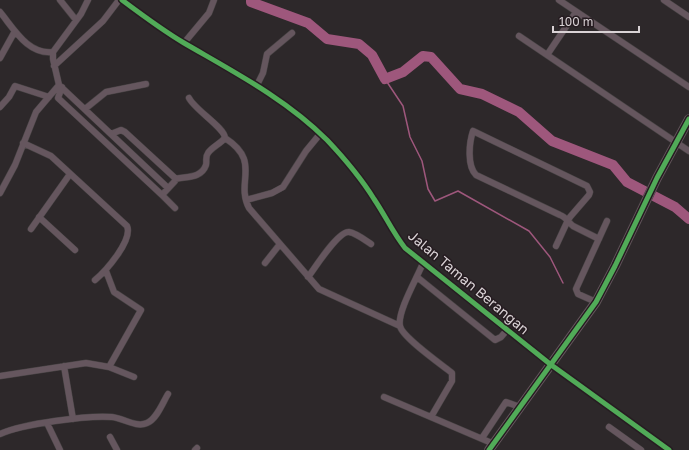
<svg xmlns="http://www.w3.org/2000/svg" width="689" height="450" font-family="'Golos Text',sans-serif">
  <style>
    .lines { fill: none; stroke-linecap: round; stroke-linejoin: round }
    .stream { stroke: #9e577c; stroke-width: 1.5 }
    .river { stroke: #9e577c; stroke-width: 10 }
    .street-casing { stroke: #484445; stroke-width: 7 }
    .secondary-casing { stroke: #484445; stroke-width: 10 }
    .street { stroke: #65565e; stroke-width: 6 }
    .secondary { stroke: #735f69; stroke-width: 9 }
    .cycleway-casing { stroke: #261c21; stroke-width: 8 }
    .cycleway { stroke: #51ab58; stroke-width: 5 }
    .labels { text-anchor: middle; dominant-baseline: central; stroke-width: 3; stroke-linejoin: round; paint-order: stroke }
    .street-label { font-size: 14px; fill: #d9d2d5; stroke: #261c21 }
  </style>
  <rect width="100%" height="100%" fill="#2d282a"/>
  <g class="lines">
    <path class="stream" d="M 385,79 L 403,106 L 410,137 L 422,161 L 428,189 L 435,201 L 458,191 L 529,231 L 550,257 L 563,283"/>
    <path class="river" d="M 251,0 L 251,2 L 308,23 L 327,39 L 359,44 L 372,55 L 385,79 L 403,72 L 423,56 L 431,57 L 460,89 L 482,94 L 519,112 L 552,141 L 613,165 L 627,182 L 675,207 L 689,219"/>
    <g class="street-casing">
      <path id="street" d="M 60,0 L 76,20
        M 88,0 L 81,14 L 53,52 L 53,59 L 59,85 L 168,188
        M 122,0 C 142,15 162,30 184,43 C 234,72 286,99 327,140 C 344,158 361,178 374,199 C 385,215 393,233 405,248 L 550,364 L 669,450
        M 559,0 L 689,87
        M 664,0 L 689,17
        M 0,12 C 14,29 28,55 53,52
        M 519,36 L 689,151
        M 184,43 L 209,13 L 214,0
        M 547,55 L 576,12
        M 0,58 L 15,31
        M 54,66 L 103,21 L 119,0
        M 257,85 L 263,73 L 267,54 L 292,33
        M 62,87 L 58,98 L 162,195 L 175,181 L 175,178 L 125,132 L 121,130 L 111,134
        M 0,107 L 9,97 L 15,86 L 49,97
        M 85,109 L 106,92 L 146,84
        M 225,138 C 262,162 235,181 249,208 L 319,289 L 400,326
        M 23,143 L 51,156 L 127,226 C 133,240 106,271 95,280
        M 175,179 C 186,176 201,179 206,165 C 207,161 205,157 208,153 C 212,147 220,144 225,138 C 225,128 195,110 189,98
        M 0,193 L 15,165 L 36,112 L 59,85
        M 162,195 L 175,208
        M 246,200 L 272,193 L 283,187 L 306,151 L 320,134
        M 39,217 L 75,250
        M 31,229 L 70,174
        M 556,246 L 568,220 L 570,217 L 589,195 L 590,192 L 587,186 L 473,131 C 469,143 467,166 476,175 L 560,215 C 566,217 568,222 573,226 L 599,239
        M 265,263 L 280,244
        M 423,263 C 417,278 397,312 400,326 C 402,337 442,365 452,373 L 452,381 L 431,417
        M 308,277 C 315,268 338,231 349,232 C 356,233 365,240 371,244
        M 417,277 L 495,340 L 501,337 L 507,330
        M 596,302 L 578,294 L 576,289 L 607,221
        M 64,366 L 73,419
        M 109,367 L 134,377
        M 0,376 L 86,363 L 109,367 L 141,310 L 114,292 L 106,271
        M 384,397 L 494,444
        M 47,423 L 60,450
        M 609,427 L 641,450
        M 0,434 C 22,424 87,415 112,417 C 123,418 136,428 147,423 C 157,419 163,402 168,394
        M 110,437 L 117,450
        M 482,438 L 506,402 L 520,407
        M 195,450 L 197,448"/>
    </g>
    <g class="secondary-casing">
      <path id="secondary" d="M 489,450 L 596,302 L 615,266 L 657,178 L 689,119"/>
    </g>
    <use href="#street" class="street"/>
    <use href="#secondary" class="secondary"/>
    <g class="cycleway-casing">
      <path id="cycleway" d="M 122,0 C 142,15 162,30 184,43 C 234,72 286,99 327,140 C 344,158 361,178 374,199 C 385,215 393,233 405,248 L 550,364 L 669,450
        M 489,450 L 596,302 L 615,266 L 657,178 L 689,119"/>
    </g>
    <use href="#cycleway" class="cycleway"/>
  </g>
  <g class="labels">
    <g class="street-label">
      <text transform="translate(469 282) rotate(40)">Jalan Taman Berangan</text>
    </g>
  </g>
  <path d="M553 26v6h86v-6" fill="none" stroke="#d9d2d5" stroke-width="2"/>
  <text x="559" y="26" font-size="12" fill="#d9d2d5" stroke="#261c21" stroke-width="3" paint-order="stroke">100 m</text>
</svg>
